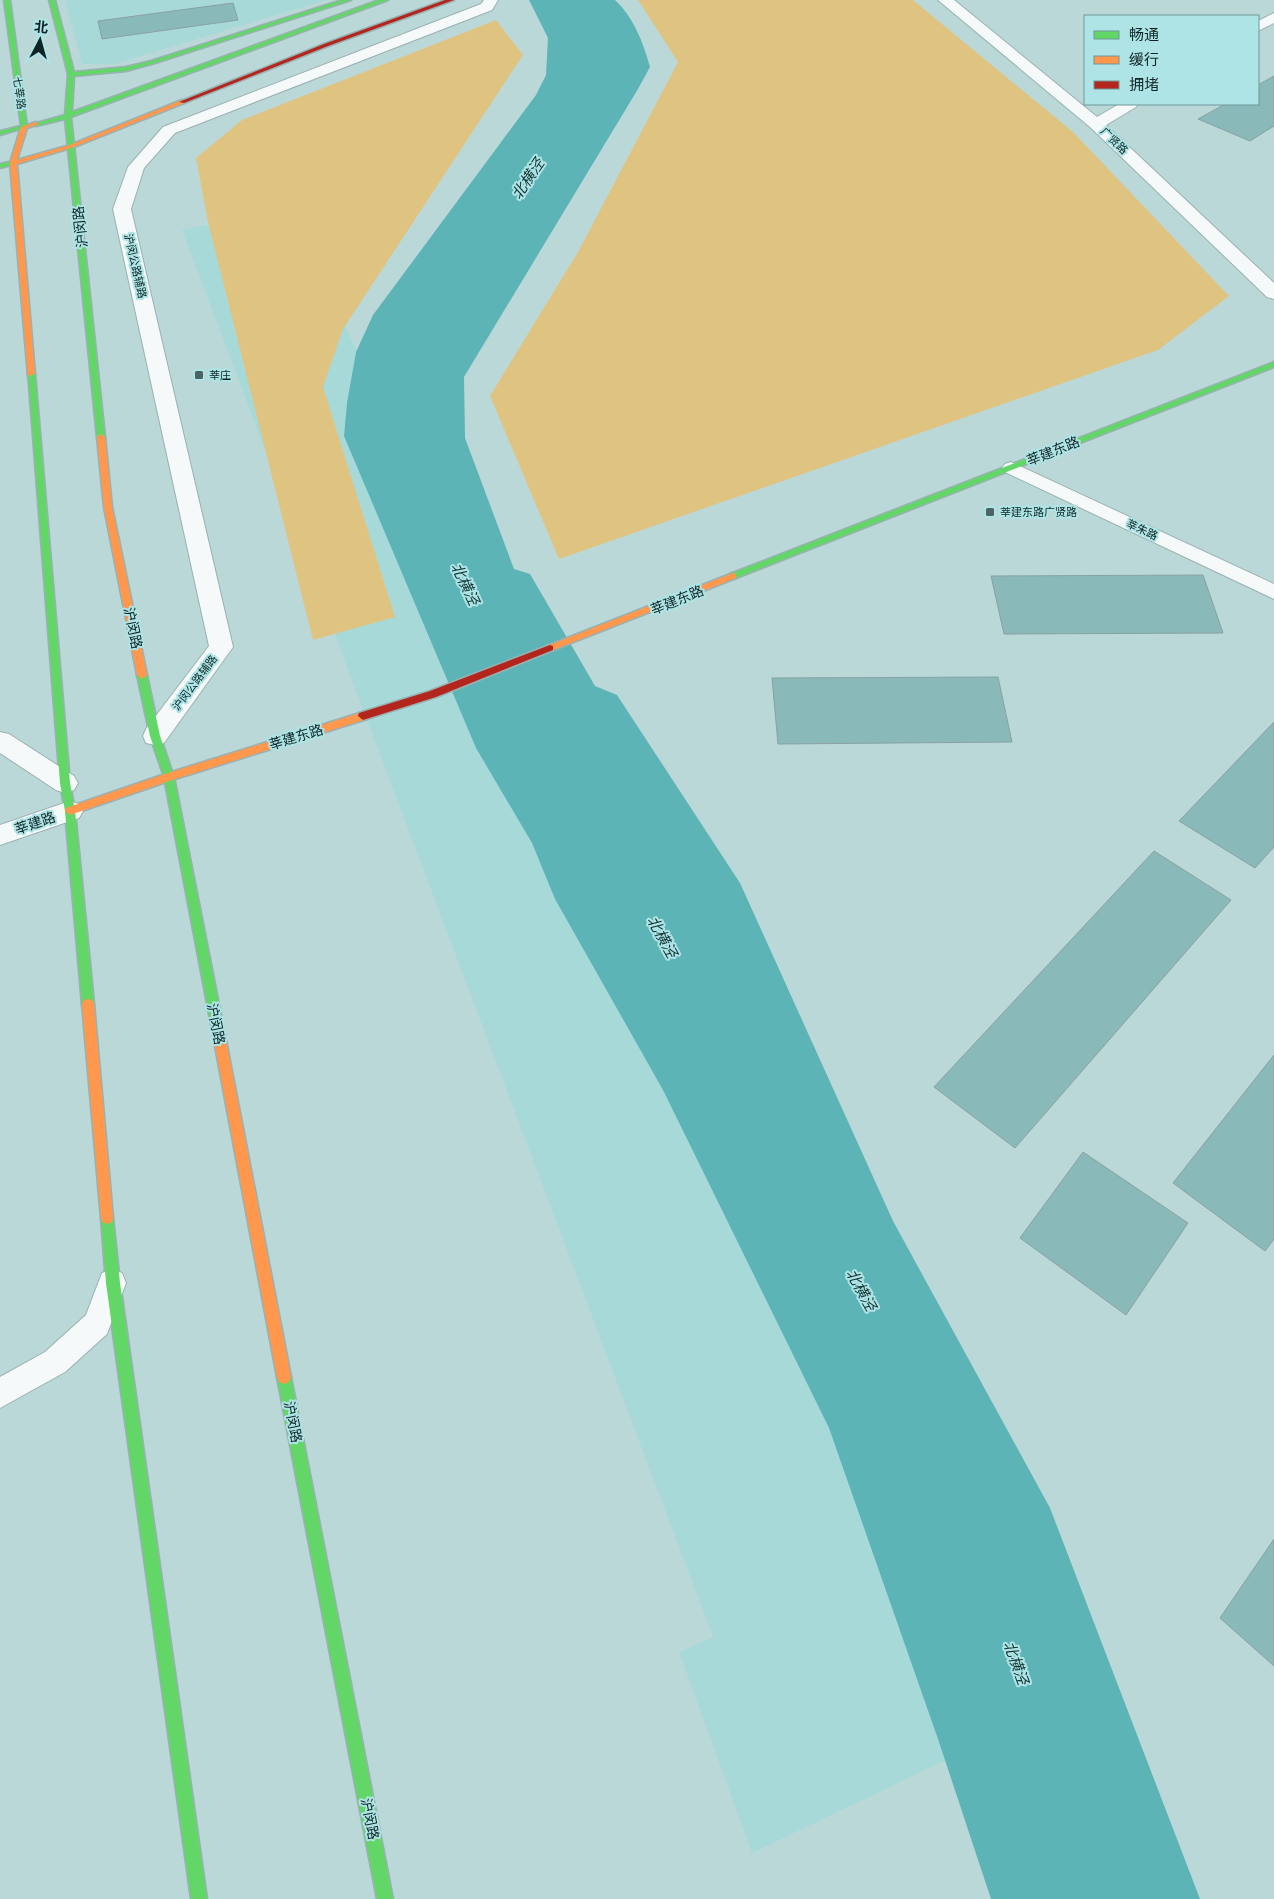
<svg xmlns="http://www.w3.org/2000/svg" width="1274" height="1899" font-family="'Roboto Serif','Noto Sans SC',serif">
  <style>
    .built { fill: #a8d9d9 }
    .green { fill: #dfc481 }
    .water { fill: #5db4b6 }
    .building { fill: #89b9b9; stroke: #8aa1a1 }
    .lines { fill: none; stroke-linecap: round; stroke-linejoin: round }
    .lane-casing { stroke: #9ab1b2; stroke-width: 2 }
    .street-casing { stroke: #9ab1b2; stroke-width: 2 }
    .fast-casing { stroke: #9ab1b2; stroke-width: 3 }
    .slow-casing { stroke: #9ab1b2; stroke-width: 3 }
    .jam-casing { stroke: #9ab1b2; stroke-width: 3 }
    .lane { fill: #f5f9f9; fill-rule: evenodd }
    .street { fill: #f5f9f9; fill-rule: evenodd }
    .fast { fill: #63d668; fill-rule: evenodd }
    .slow { fill: #ff974d; fill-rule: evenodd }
    .jam { fill: #b3261e; fill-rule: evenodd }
    .poi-dot { fill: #4b6464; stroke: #aee4e5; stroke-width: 2 }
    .labels { text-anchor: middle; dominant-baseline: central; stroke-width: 4; stroke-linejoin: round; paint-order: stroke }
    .far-street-label { font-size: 11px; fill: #0f2525; stroke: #aee4e5 }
    .far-poi-label { font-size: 11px; fill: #0f2525; stroke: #aee4e5; text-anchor: start }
    .street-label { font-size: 14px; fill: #0f2525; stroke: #aee4e5 }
    .water-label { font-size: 15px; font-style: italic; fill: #123434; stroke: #aee4e5 }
  </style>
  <rect width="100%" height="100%" fill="#bbd8d8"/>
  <path class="built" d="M 65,0 L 326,0 L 115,64 L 82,64 Z
    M 290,209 L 918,1544 L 1042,1714 L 752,1853 L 679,1652 L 713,1637 L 182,230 Z"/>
  <path class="green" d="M 638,0 L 913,0 L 1073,132 L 1229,296 L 1158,350 L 559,559 L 490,396 L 578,252 L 678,62 Z
    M 496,20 L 523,55 L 343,329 L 323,387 L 395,617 L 313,640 L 208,222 L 196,158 L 242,120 Z"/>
  <path class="water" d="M 529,0 L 615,0 C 634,18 643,42 650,67 L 638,89 L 464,377 L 465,438 L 514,569 L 530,574 L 595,686 L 617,695 L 740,883 L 893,1221 L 1050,1508 L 1200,1899 L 991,1899 L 938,1739 L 829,1428 L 663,1090 L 555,899 L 532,843 L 476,748 L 344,436 L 347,403 L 356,352 L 373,315 L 536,95 L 546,75 L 548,38 Z"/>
  <path class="building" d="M 233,3 L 238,20 L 102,39 L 98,21 Z
    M 1274,76 L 1274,126 L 1250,141 L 1198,119 L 1225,104 L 1258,104 L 1258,85 Z
    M 1203,575 L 1223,633 L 1004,634 L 991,576 Z
    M 998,677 L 1012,742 L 778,744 L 772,678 Z
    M 1274,722 L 1274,847 L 1255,868 L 1179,821 Z
    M 1154,851 L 1231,900 L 1015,1148 L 934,1087 Z
    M 1274,1055 L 1274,1239 L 1265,1251 L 1173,1183 Z
    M 1083,1152 L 1188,1223 L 1126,1315 L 1020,1238 Z
    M 1274,1539 L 1274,1666 L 1220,1618 Z"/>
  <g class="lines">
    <g class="lane-casing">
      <path id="lane" d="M 1011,462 L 1274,584 L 1274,599 L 1005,472 L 1002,468 L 1005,464 Z
        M 112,1269 L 122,1273 L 126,1283 L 107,1334 L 65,1372 L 0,1408 L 0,1377 L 45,1352 L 86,1315 L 102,1273 Z"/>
    </g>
    <g class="street-casing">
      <path id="street" d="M 484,0 L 498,0 L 492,10 L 175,133 L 144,168 L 131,209 L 233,647 L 164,743 L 155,745 L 146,743 L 143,736 L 146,729 L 209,646 L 113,209 L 128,167 L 163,127 L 481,4 Z
        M 938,0 L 954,0 L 1097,117 L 1119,104 L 1138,104 L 1136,107 L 1106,125 L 1274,283 L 1274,299 L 1267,297 L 1090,127 Z
        M 1274,13 L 1274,23 L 1258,31 L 1258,21 Z
        M 0,732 L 9,734 L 74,776 L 78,783 L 74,790 L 65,793 L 56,790 L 0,753 Z
        M 70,801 L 79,804 L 83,811 L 79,818 L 0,845 L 0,825 Z"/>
    </g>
    <g class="fast-casing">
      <path id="fast" d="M 4,0 L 10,0 L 27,127 L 0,135 L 0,131 L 21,126 Z
        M 49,0 L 55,0 L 74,72 L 126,67 L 151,61 L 342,0 L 351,0 L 155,63 L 126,71 L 74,76 L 72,112 L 379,0 L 388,0 L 71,117 L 105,437 L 101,440 L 97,437 L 65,119 L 36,126 L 33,124 L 65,115 L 68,74 Z
        M 13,161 L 16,163 L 15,164 L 0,168 L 0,164 Z
        M 1274,362 L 1274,367 L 736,578 L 733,579 L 728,576 L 730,574 Z
        M 28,372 L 35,374 L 70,783 L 75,811 L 94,1004 L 92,1008 L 88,1009 L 84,1008 L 82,1004 L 65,811 L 60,783 Z
        M 142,671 L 147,675 L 160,736 L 174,777 L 225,1035 L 223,1039 L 219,1040 L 215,1039 L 213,1035 L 164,777 L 150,736 L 137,675 Z
        M 107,1212 L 112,1214 L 113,1218 L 120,1283 L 207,1899 L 191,1899 L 106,1283 L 101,1218 L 102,1214 Z
        M 284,1370 L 289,1372 L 291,1377 L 393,1899 L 377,1899 L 277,1377 L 279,1372 Z"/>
    </g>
    <g class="slow-casing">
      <path id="slow" d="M 182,100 L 185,102 L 184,103 L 74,147 L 17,164 L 35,374 L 28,376 L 10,163 L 21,127 L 36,122 L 39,124 L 27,128 L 17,160 L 70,145 Z
        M 101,434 L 105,437 L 112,507 L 147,675 L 142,679 L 137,675 L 104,507 L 97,437 Z
        M 733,573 L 736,574 L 736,578 L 553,650 L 550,651 L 545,648 L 547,646 Z
        M 363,712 L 367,713 L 368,716 L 367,719 L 172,780 L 70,815 L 65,811 L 66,808 L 165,774 Z
        M 88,999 L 92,1000 L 94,1004 L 113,1218 L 112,1222 L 107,1224 L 102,1222 L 101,1218 L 82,1004 L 84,1000 Z
        M 219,1030 L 223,1031 L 225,1035 L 291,1377 L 289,1382 L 284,1384 L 279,1382 L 277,1377 L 213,1035 L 215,1031 Z"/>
    </g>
    <g class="jam-casing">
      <path id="jam" d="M 445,0 L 454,0 L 328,46 L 184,103 L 179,102 L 324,44 Z
        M 550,645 L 553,646 L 553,650 L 436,697 L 363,720 L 358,716 L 359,713 L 430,691 Z"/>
    </g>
    <use href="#lane" class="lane"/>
    <use href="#street" class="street"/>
    <use href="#fast" class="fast"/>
    <use href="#slow" class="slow"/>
    <use href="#jam" class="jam"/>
  </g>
  <g class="poi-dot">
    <rect x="194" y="370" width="10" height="10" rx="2.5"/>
    <rect x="985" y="507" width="10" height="10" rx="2.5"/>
  </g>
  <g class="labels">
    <g class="far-street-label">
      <text transform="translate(19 93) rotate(82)">七莘路</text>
      <text transform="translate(1114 141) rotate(44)">广贤路</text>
      <text transform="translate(135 266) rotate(77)">沪闵公路辅路</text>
      <text transform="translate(1142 530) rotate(25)">莘朱路</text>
      <text transform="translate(195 683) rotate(-53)">沪闵公路辅路</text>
    </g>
    <g class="far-poi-label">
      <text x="209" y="375">莘庄</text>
      <text x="1000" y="512">莘建东路广贤路</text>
    </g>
    <g class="street-label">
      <text transform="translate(80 227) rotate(-96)">沪闵路</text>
      <text transform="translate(1053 451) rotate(-22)">莘建东路</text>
      <text transform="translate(677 600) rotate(-22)">莘建东路</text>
      <text transform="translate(133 628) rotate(78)">沪闵路</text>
      <text transform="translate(296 737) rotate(-17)">莘建东路</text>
      <text transform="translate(35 823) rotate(-19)">莘建路</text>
      <text transform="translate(216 1024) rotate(79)">沪闵路</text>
      <text transform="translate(293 1422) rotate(79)">沪闵路</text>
      <text transform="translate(370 1819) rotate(79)">沪闵路</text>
    </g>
    <g class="water-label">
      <text transform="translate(528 179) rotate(-56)">北横泾</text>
      <text transform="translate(465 584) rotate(64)">北横泾</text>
      <text transform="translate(662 937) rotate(61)">北横泾</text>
      <text transform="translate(861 1290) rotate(61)">北横泾</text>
      <text transform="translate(1016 1663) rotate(70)">北横泾</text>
    </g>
  </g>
  <rect x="1084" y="15" width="175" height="90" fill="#aee4e5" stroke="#6e9898"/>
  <rect x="1094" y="31" width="25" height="8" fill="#63d668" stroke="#6e9898"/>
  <text x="1129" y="40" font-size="15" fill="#0f2525">畅通</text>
  <rect x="1094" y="56" width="25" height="8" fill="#ff974d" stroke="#6e9898"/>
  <text x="1129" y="65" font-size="15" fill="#0f2525">缓行</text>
  <rect x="1094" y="81" width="25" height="8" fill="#b3261e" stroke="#6e9898"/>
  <text x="1129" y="90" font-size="15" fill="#0f2525">拥堵</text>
  <g transform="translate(40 40) rotate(6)" stroke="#aee4e5" stroke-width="4" paint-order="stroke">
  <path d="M0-4L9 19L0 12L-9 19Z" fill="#0f2525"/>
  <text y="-8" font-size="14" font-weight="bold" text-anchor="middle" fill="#0f2525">北</text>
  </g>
</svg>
